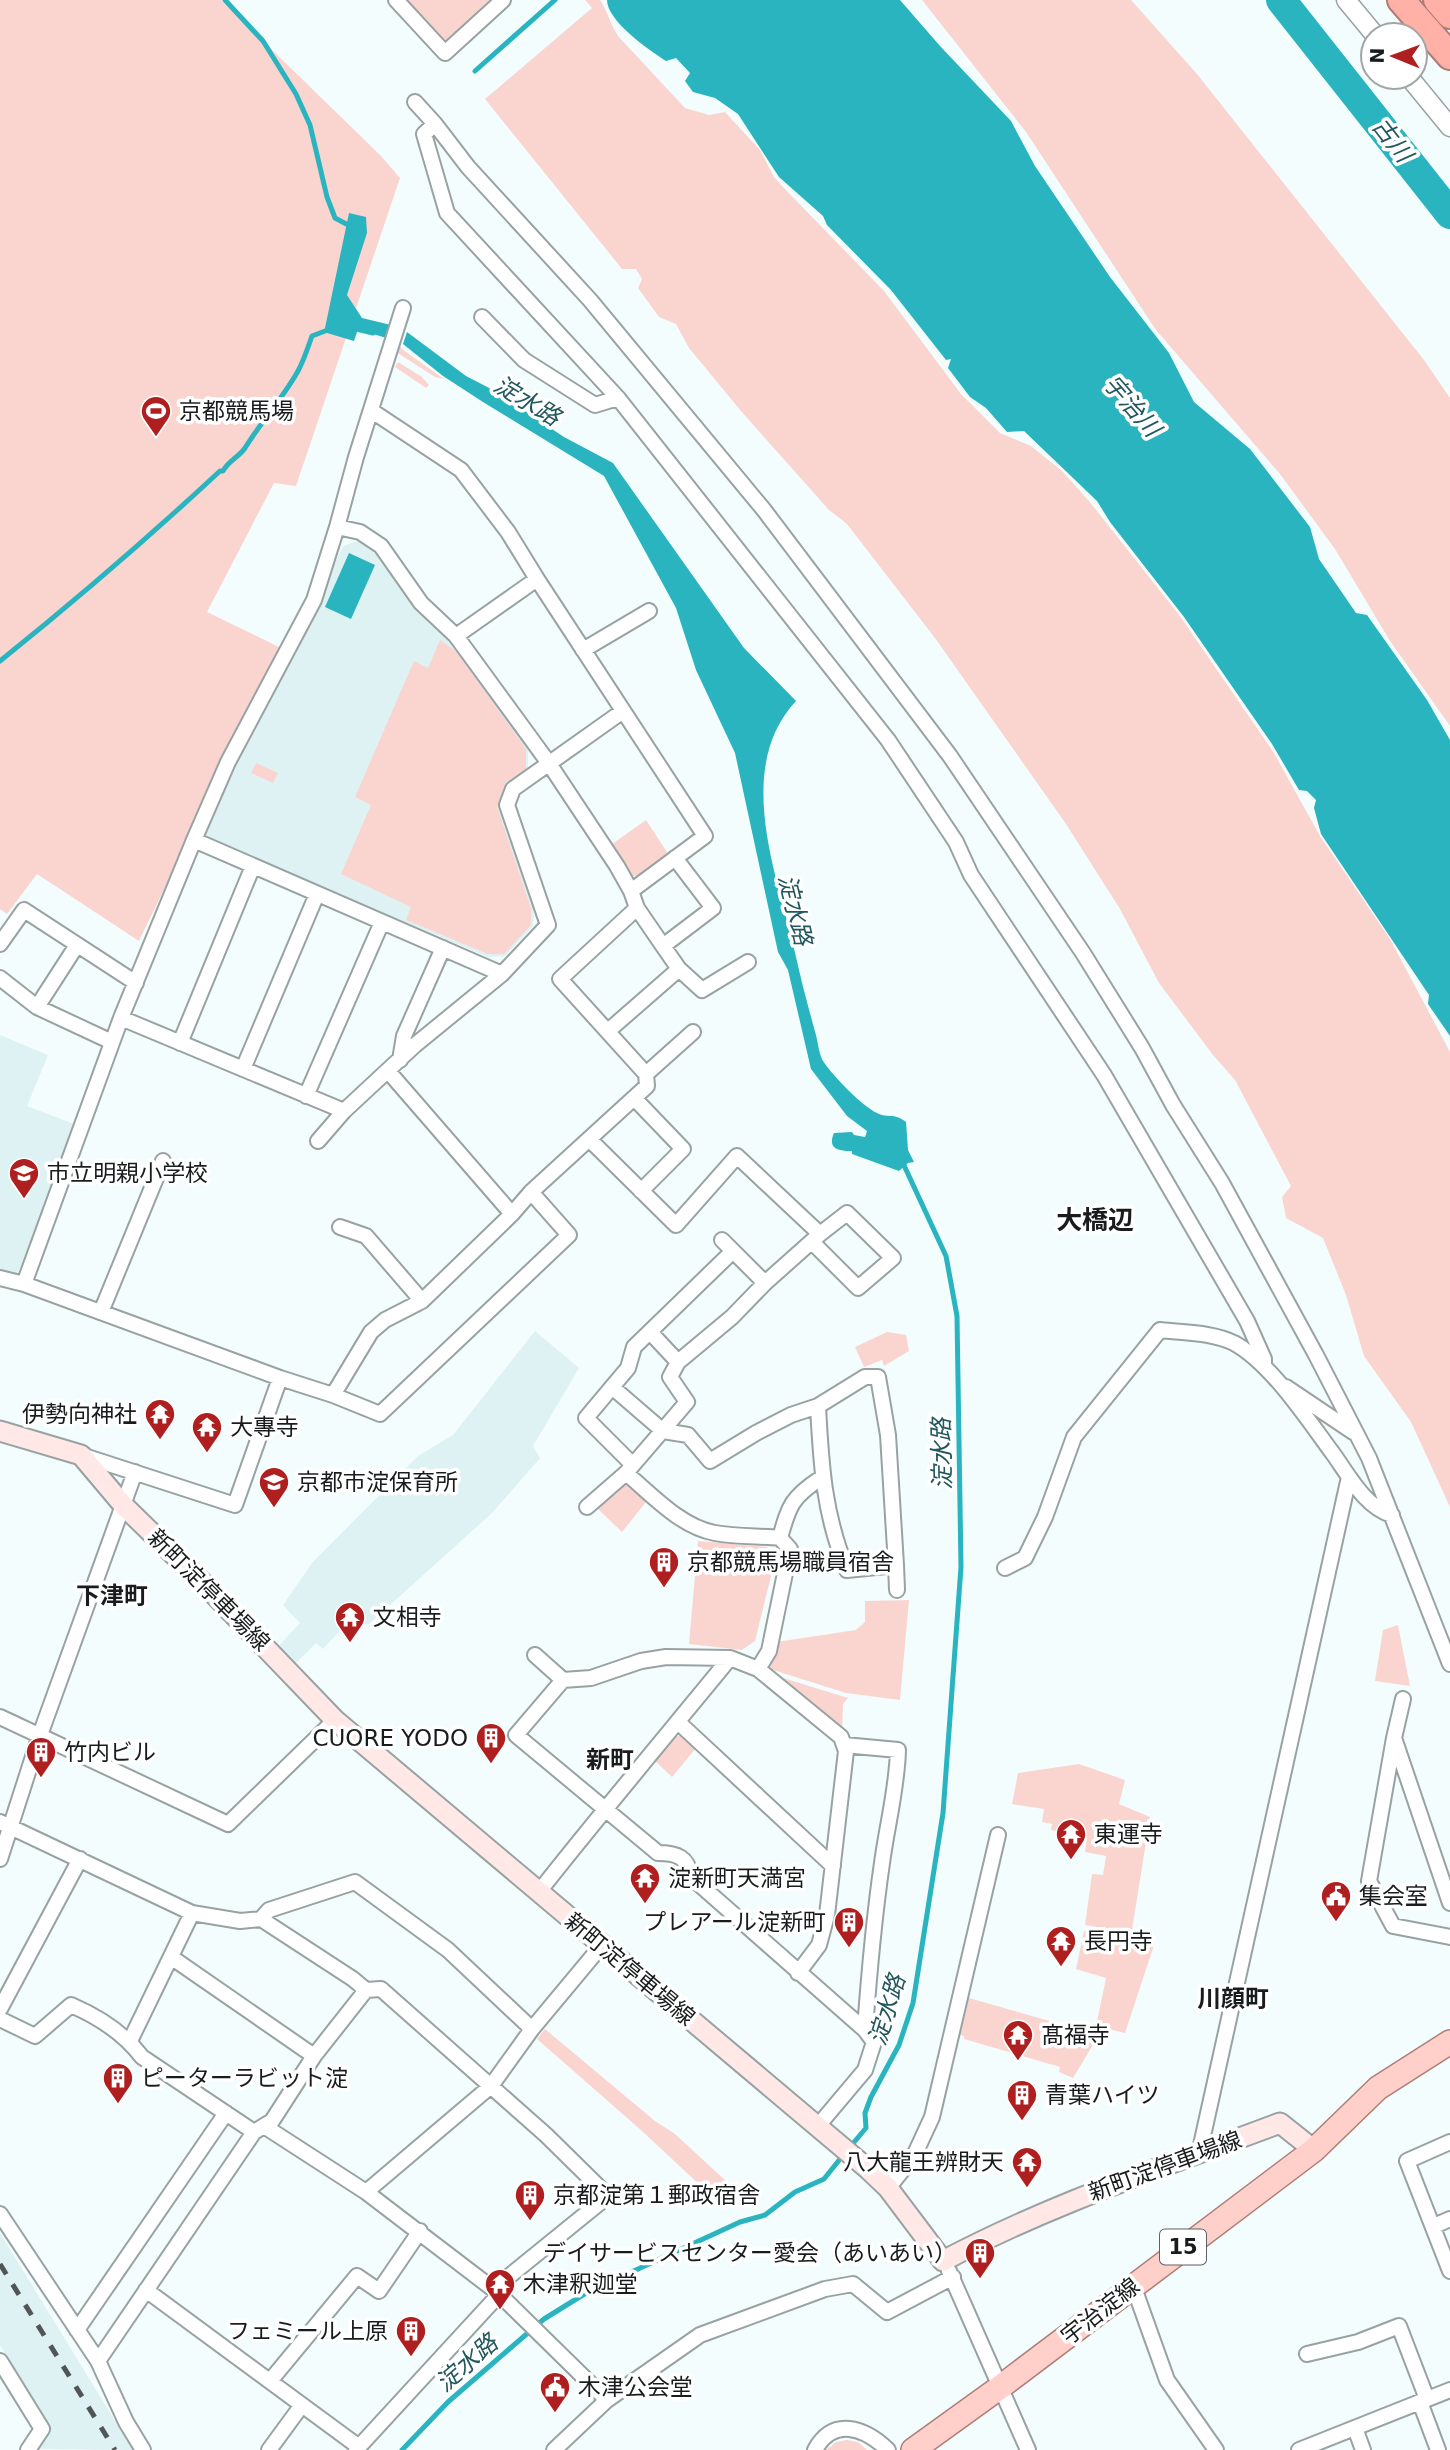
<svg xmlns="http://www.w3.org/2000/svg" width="1450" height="2450" font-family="'DejaVu Sans','Noto Sans JP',sans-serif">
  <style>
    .built { fill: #def1f3 }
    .green { fill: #fad5d0 }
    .water { fill: #29b4bf }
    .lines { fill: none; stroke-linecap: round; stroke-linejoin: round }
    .stream { stroke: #29b4bf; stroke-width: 5 }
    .river { stroke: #29b4bf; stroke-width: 30 }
    .minor-casing { stroke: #99a2a3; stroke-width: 18 }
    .tertiary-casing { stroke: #99a2a3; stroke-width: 21 }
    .secondary-casing { stroke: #99a2a3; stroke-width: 23 }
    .primary-casing { stroke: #ae7d77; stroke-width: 26 }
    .motorway-casing { stroke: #ae7d77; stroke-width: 30 }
    .minor { stroke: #fff; stroke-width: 14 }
    .tertiary { stroke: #fff; stroke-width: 18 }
    .secondary { stroke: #ffe8e5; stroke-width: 19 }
    .primary { stroke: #ffd0ca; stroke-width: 23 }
    .motorway { stroke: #ffb1a7; stroke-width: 26 }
    .rail { stroke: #515556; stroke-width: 5; stroke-dasharray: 12 12; stroke-linecap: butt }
    .labels { text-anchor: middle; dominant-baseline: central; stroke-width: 7; stroke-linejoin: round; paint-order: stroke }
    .shield { fill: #fff; stroke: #5e6061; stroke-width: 2 }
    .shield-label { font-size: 21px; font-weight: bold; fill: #191c1d }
    .poi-label { font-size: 23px; fill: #191c1d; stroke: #fff; text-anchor: start }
    .street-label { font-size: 23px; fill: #191c1d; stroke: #fff }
    .water-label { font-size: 24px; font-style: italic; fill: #22585d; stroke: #fff }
    .neighbourhood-label { font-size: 24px; font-weight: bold; fill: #191c1d; stroke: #fff }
    .quarter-label { font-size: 26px; font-weight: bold; fill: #191c1d; stroke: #fff }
  </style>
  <rect width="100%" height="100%" fill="#f3fdfe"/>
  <path class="built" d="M 357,541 L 372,547 L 387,563 L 435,628 L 458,650 L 528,748 L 528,770 L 507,783 L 499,807 L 534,908 L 533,926 L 505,956 L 488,957 L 208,839 L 202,829 L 237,758 L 244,750 L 343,546 Z
    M 0,1035 L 48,1055 L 27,1106 L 79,1126 L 15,1279 L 0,1274 Z
    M 535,1331 L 579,1368 L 533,1446 L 540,1458 L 492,1513 L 369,1624 L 347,1623 L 323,1649 L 316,1643 L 292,1667 L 274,1651 L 300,1623 L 283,1605 L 312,1563 L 418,1456 L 453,1435 Z
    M 0,2233 L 133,2450 L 35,2449 L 51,2430 L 0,2345 Z"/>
  <path class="green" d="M 0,0 L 221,0 L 381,156 L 400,178 L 296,486 L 274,483 L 207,612 L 281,648 L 139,941 L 37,874 L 7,914 L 0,909 Z
    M 396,0 L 503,0 L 445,53 Z
    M 585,0 L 600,0 C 608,12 610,24 618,36 L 685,108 L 709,115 L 725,112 L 760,150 L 774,177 L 783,187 L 884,291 L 961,394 L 1000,433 L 1031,446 L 1062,471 L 1089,501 L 1180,616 L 1274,753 L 1320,836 L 1390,939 L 1450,1052 L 1450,1507 L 1411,1422 L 1364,1356 L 1346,1295 L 1323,1238 L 1286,1218 L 1282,1197 L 1291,1186 L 1235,1080 L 1213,1055 L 1159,983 L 1120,909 L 1066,824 L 935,638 L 847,524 L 829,510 L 741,411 L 689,348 L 676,324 L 659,317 L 638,288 L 642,279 L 636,269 L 622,269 L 485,99 L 592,8 Z
    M 922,0 L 1131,0 L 1197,74 L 1424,360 L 1450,398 L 1450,726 L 1390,641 L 1335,549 L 1280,474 L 1156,330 L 1026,132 Z
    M 397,341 L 402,349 L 444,379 L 435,377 L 393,350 Z
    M 398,362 L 422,377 L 429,385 L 426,388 L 395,367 Z
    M 440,640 L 457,652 L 526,749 L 526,770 L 506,782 L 497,807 L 531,908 L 531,925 L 504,954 L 488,954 L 406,920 L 411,907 L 341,874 L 371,805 L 355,797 L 414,661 L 428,668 Z
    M 256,763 L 278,773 L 273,783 L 251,773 Z
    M 646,820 L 669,855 L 642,876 L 632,876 L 612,844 Z
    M 887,1332 L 906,1335 L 909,1351 L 884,1366 L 882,1360 L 864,1367 L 855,1347 Z
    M 624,1481 L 646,1502 L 622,1532 L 597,1508 Z
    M 698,1541 L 767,1547 L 776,1556 L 755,1641 L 742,1650 L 689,1644 Z
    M 909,1600 L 900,1700 L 846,1693 L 770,1669 L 776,1642 L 856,1630 L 865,1622 L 865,1601 Z
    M 1398,1625 L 1410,1686 L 1375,1681 L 1383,1630 Z
    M 770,1674 L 848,1698 L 843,1704 L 842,1732 Z
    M 685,1735 L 697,1747 L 672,1777 L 655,1761 L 674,1737 Z
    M 1079,1764 L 1125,1780 L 1119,1804 L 1150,1817 L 1132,1930 L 1121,1931 L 1085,1925 L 1092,1874 L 1103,1875 L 1106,1856 L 1085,1852 L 1087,1838 L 1051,1830 L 1052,1824 L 1042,1822 L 1044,1809 L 1012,1804 L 1018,1773 Z
    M 1084,1931 C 1097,1933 1149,1937 1155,1942 L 1125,2033 L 1096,2026 L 1106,1978 L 1076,1969 Z
    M 969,1998 L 1099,2035 L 1073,2078 L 1059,2072 L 1060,2067 L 964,2039 L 964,2036 L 960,2035 Z
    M 545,2029 L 655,2121 L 675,2134 L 739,2193 L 718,2202 L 642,2131 L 537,2039 Z
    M 847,2440 L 858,2442 L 867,2450 L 826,2450 L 836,2442 Z"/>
  <path class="water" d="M 607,0 L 900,0 L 940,46 L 1011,121 L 1035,166 L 1110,277 L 1169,353 L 1194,402 L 1250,449 L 1310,527 L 1319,559 L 1356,613 L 1367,615 L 1427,700 L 1450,740 L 1450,1036 L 1428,1004 L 1429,995 L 1321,834 L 1314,808 L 1316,800 L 1307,791 L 1299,790 L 1272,744 L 1184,617 L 1110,522 L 1097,501 L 1024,431 L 1007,432 L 986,408 L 970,397 L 948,368 L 951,359 L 946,360 L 891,290 L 827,225 L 823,216 L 779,177 L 738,114 L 715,98 L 693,92 L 685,81 L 690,73 L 676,58 L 666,61 C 649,50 607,21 607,0 Z
    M 349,213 L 366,217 L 367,233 L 347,295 L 362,318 L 391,325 L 386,338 L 358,329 L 354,341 L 327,333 L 325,328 Z
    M 407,332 L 466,376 L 495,391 L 564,437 L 613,463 L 744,648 L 796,701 C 732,770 779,879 796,957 C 802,984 809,1010 816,1035 C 818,1043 819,1054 823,1061 C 832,1075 862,1106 877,1113 C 889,1119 893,1112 906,1122 L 908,1150 L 914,1162 L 908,1163 L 899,1171 L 852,1154 L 852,1151 C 839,1151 827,1149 834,1133 L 852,1132 L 854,1135 L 865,1137 L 867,1131 L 847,1116 L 811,1069 L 788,970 L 778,952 L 735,753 L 696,670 L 676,608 L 604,476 L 483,402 L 443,376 L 403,344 Z
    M 349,553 L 375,565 L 351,619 L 325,607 Z"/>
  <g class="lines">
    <path class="stream" d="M 225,0 L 263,41 L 296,94 L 310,125 L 327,197 L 335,218 L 352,227
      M 475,71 L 555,0
      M 352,328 L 373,333
      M 0,661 C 76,600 149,537 220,471 L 223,471 C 228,461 239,457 245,448 C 261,422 283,398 298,371 C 304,360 308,347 312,336 L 333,328
      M 850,2147 L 866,2128 L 865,2113 L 871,2097 L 899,2045 L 913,2003 L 943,1813 L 961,1567 L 957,1316 L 946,1256 L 902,1161
      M 402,2450 L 448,2402 L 544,2319 L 586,2293 L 740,2222 L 765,2215 L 795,2192 L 824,2179 L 844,2154"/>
    <path class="river" d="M 1281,0 L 1450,214"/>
    <g class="minor-casing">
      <path id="minor" d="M 396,0 L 445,53 L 503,0
        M 415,102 L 435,124 L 468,167 L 590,300 L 764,510 L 950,756 L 1083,953 L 1142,1048 L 1173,1105 L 1222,1183 L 1316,1355 L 1369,1458 L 1450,1664
        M 435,124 L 424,134 L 447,213 L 618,398 L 888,740 L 956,842 L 971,875 L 1104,1075 L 1247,1321 L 1264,1359 L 1264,1365
        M 482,317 L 524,360 L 595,405 L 618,398
        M 372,411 L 461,470 L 508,532 L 537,579 L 705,836 L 631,891
        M 337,527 L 360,532 L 381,546 L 421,603 L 456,636
        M 537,579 L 456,636 L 548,762 L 617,866 L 631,891 L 637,908 L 663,946 L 679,969 L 702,990 L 748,962
        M 583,650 L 649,611
        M 194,840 L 502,974
        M 0,944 L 24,910 L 136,983
        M 663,946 L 713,908 L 675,858
        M 0,978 L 37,1007 L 112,1042
        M 37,1007 L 77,945
        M 121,1018 L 344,1111
        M 608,1031 L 679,969
        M 180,1043 L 253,866
        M 400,1060 L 404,1036 L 443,948
        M 243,1069 L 317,894
        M 388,1071 L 512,1214
        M 646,1074 L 693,1032
        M 306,1096 L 382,922
        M 634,1098 L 683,1149 L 641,1191
        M 590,1140 L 676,1225 L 737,1156 L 820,1234 L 765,1283 L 732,1317 L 678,1362 L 670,1377 L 687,1402 L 626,1473
        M 318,1141 L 344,1111 L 415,1045 L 502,974 L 548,925 L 507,805 L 513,789 L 623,711
        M 340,1227 L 366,1236 L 422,1301
        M 722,1240 L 765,1283
        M 812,1242 L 858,1288 L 893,1258 L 847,1213 L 820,1234
        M 0,1278 L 24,1284 L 280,1378 L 333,1395 L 380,1414 L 569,1235 L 531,1192
        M 24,1284 L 121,1018 L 194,840 L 228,762 L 314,600 L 337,527 L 356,457 L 403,308
        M 101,1312 L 163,1161
        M 650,1332 L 678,1362
        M 612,1387 L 663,1431 L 688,1435 L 710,1461 L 756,1433 L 791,1415 L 818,1406 L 865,1377 L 878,1377 L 888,1435 L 896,1565 L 847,1570 C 824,1515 821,1465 818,1406
        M 1286,1387 L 1353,1432
        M 333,1395 L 371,1332 L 385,1320 L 422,1301 L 512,1214 L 531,1192 L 647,1086 L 646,1074 L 560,979 L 637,908
        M 81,1455 L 235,1505 L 280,1378
        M 633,1465 L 586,1418 L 628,1368 L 634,1347 L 733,1251
        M 587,1507 L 626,1473 C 652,1495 681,1527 715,1533 C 736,1537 759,1536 780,1538 L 790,1549 L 769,1651 L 758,1669
        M 780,1538 C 789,1505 792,1497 821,1478
        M 896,1565 L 897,1590
        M 1005,1568 L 1025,1558 L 1045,1517 L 1074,1437 L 1160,1330 C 1185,1333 1211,1332 1234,1343 C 1271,1363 1308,1420 1334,1455 C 1349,1476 1366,1508 1392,1515
        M 535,1655 L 563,1680
        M 1403,1699 L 1394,1738 L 1450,1903
        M 0,1717 L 228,1824 L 335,1720
        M 678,1722 L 833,1866
        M 1394,1738 L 1369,1881 L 1393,1926 L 1450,1937
        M 844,1745 L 898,1750 C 897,1789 887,1825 882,1863 C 874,1918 869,1974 865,2030
        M 0,1822 L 192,1913 L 240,1921 L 261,1919 L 353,1979 L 366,1990
        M 0,1859 L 40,1735 L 135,1472
        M 538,1893 C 601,1813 666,1736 730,1658
        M 261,1919 L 269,1910 L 355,1882 L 448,1950 L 532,2029
        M 171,1957 L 314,2056
        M 798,1973 L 819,1945 L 827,1915 L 846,1751 L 841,1737 L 758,1669 L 730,1658 L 666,1657 L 641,1661 L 591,1678 L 563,1680 L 516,1735 L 658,1853 C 677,1853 688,1857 691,1877 L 865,2030 L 874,2042 L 865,2070 L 817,2127
        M 0,2009 L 80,1859
        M 0,2019 L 35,2036 L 71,2005 C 99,2017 123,2032 142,2057 L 254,2132
        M 130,2041 L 192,1913
        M 264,2126 L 366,2192 L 497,2292 L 607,2400
        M 1450,2142 L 1407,2161 L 1450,2271
        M 1199,2154 L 1349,1477
        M 888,2188 L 914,2156 L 932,2117 L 998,1835
        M 366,2192 L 491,2086 L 532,2029 L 602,1945
        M 0,2214 L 98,2361 L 126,2422 L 143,2450
        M 1434,2226 L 1450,2219
        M 949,2271 L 1028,2450
        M 1133,2285 L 1167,2380 L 1216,2450
        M 146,2290 L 359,2447
        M 77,2330 L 226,2113
        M 1307,2354 L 1358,2342 L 1399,2326 L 1427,2399
        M 0,2361 L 42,2429 L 28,2450
        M 98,2361 L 254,2132 L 272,2121 L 314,2056 L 366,1990 L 381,1989 L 546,2135 L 608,2196 L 502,2282 L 494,2300 L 356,2450
        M 270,2381 L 357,2276 L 379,2291 L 420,2231
        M 1420,2402 L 1438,2450
        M 1355,2428 L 1363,2450
        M 269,2450 L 302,2405
        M 554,2450 L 607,2400 L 700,2335 L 825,2289 L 853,2284 L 887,2312 L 953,2277
        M 815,2450 C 833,2417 864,2427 888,2450
        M 1299,2450 L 1450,2390"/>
    </g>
    <g class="tertiary-casing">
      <path id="tertiary" d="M 1346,0 L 1375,35
        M 1409,77 L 1450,127"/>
    </g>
    <g class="secondary-casing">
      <path id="secondary" d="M 0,1431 L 81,1455 L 124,1506 L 210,1590 L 335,1720 L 868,2169 L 888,2188 L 943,2261 C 1050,2204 1166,2166 1280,2123 L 1314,2150"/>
    </g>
    <g class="primary-casing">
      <path id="primary" d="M 913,2450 L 999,2388 L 1314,2150 L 1378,2088 L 1450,2042"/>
    </g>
    <g class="motorway-casing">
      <path id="motorway" d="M 1401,0 L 1450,56
        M 1437,0 L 1450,15"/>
    </g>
    <use href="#minor" class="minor"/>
    <use href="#tertiary" class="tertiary"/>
    <use href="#secondary" class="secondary"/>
    <use href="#primary" class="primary"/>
    <use href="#motorway" class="motorway"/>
    <path class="rail" d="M 0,2264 L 115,2450"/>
  </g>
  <defs>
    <g id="stadium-pin" transform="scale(1.575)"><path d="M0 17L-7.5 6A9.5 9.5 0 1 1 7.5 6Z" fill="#b01f1f" stroke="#fff"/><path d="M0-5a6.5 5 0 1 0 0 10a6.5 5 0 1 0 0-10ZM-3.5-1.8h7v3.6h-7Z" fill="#fff"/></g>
    <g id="school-pin" transform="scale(1.575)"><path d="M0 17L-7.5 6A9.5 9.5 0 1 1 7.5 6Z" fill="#b01f1f" stroke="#fff"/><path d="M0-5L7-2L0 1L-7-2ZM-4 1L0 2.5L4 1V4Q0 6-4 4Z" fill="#fff"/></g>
    <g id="temple-pin" transform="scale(1.575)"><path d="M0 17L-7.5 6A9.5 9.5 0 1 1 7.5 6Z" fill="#b01f1f" stroke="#fff"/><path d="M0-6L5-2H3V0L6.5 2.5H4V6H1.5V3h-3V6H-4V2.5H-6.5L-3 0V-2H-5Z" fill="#fff"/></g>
    <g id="building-pin" transform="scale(1.575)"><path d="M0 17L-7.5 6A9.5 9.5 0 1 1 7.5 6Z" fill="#b01f1f" stroke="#fff"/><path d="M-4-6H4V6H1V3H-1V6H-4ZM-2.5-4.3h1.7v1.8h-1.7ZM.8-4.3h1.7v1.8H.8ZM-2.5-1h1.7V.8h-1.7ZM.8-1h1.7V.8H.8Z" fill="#fff"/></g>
    <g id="civic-pin" transform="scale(1.575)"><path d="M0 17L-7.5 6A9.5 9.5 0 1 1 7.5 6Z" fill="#b01f1f" stroke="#fff"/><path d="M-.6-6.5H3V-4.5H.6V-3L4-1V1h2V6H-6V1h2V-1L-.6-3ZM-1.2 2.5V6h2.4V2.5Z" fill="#fff"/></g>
  </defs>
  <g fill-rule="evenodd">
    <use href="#stadium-pin" x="156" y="411"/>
    <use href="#school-pin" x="24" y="1173"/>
    <use href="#temple-pin" x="160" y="1414"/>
    <use href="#temple-pin" x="207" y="1427"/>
    <use href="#school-pin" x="274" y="1482"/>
    <use href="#building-pin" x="664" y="1562"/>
    <use href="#temple-pin" x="350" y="1617"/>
    <use href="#building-pin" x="491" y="1738"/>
    <use href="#building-pin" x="41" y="1752"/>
    <use href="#temple-pin" x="1071" y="1834"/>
    <use href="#temple-pin" x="645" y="1878"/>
    <use href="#civic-pin" x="1336" y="1896"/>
    <use href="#building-pin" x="849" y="1922"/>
    <use href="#temple-pin" x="1061" y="1941"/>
    <use href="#temple-pin" x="1018" y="2035"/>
    <use href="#building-pin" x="118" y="2078"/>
    <use href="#building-pin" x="1022" y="2095"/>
    <use href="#temple-pin" x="1027" y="2162"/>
    <use href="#building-pin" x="530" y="2195"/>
    <use href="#building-pin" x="980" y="2253"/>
    <use href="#temple-pin" x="500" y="2284"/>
    <use href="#building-pin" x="411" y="2331"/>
    <use href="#civic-pin" x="555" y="2387"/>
  </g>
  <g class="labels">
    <rect class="shield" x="1160" y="2229.5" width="46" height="35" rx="5"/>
    <g class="shield-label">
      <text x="1183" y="2247">15</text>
    </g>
    <g class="poi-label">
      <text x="179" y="411">京都競馬場</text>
      <text x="47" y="1173">市立明親小学校</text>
      <text x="137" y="1414" text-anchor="end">伊勢向神社</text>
      <text x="230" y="1427">大專寺</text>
      <text x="297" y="1482">京都市淀保育所</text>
      <text x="687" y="1562">京都競馬場職員宿舎</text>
      <text x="373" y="1617">文相寺</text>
      <text x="468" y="1738" text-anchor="end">CUORE YODO</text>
      <text x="64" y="1752">竹内ビル</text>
      <text x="1094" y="1834">東運寺</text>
      <text x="668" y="1878">淀新町天満宮</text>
      <text x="1359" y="1896">集会室</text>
      <text x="826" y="1922" text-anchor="end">プレアール淀新町</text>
      <text x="1084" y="1941">長円寺</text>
      <text x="1041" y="2035">髙福寺</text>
      <text x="141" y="2078">ピーターラビット淀</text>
      <text x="1045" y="2095">青葉ハイツ</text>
      <text x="1004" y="2162" text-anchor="end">八大龍王辨財天</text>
      <text x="553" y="2195">京都淀第１郵政宿舎</text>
      <text x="957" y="2253" text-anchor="end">デイサービスセンター愛会（あいあい）</text>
      <text x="523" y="2284">木津釈迦堂</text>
      <text x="388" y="2331" text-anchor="end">フェミール上原</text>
      <text x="578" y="2387">木津公会堂</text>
    </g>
    <g class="street-label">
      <text transform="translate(209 1590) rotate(45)">新町淀停車場線</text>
      <text transform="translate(630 1969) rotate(40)">新町淀停車場線</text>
      <text transform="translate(1165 2166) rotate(-20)">新町淀停車場線</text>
      <text transform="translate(1100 2311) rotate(-38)">宇治淀線</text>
    </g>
    <g class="water-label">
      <text transform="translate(1392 140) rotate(52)">古川</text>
      <text transform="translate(527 401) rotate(31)">淀水路</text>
      <text transform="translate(1132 406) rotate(49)">宇治川</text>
      <text transform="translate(795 910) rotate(76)">淀水路</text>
      <text transform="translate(942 1454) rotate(-91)">淀水路</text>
      <text transform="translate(887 2010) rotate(-73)">淀水路</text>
      <text transform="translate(467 2363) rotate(-41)">淀水路</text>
    </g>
    <g class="neighbourhood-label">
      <text x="112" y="1596">下津町</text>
      <text x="610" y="1760">新町</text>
      <text x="1233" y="1999">川顔町</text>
    </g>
    <g class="quarter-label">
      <text x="1095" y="1220">大橋辺</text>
    </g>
  </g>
  <g transform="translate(1394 56) rotate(271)"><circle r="33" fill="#ffffff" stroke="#a3a4a5" stroke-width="2"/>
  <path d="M0-5L12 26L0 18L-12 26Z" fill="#b01f1f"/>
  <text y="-10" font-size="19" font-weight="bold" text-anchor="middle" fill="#191c1d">N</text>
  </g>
</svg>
